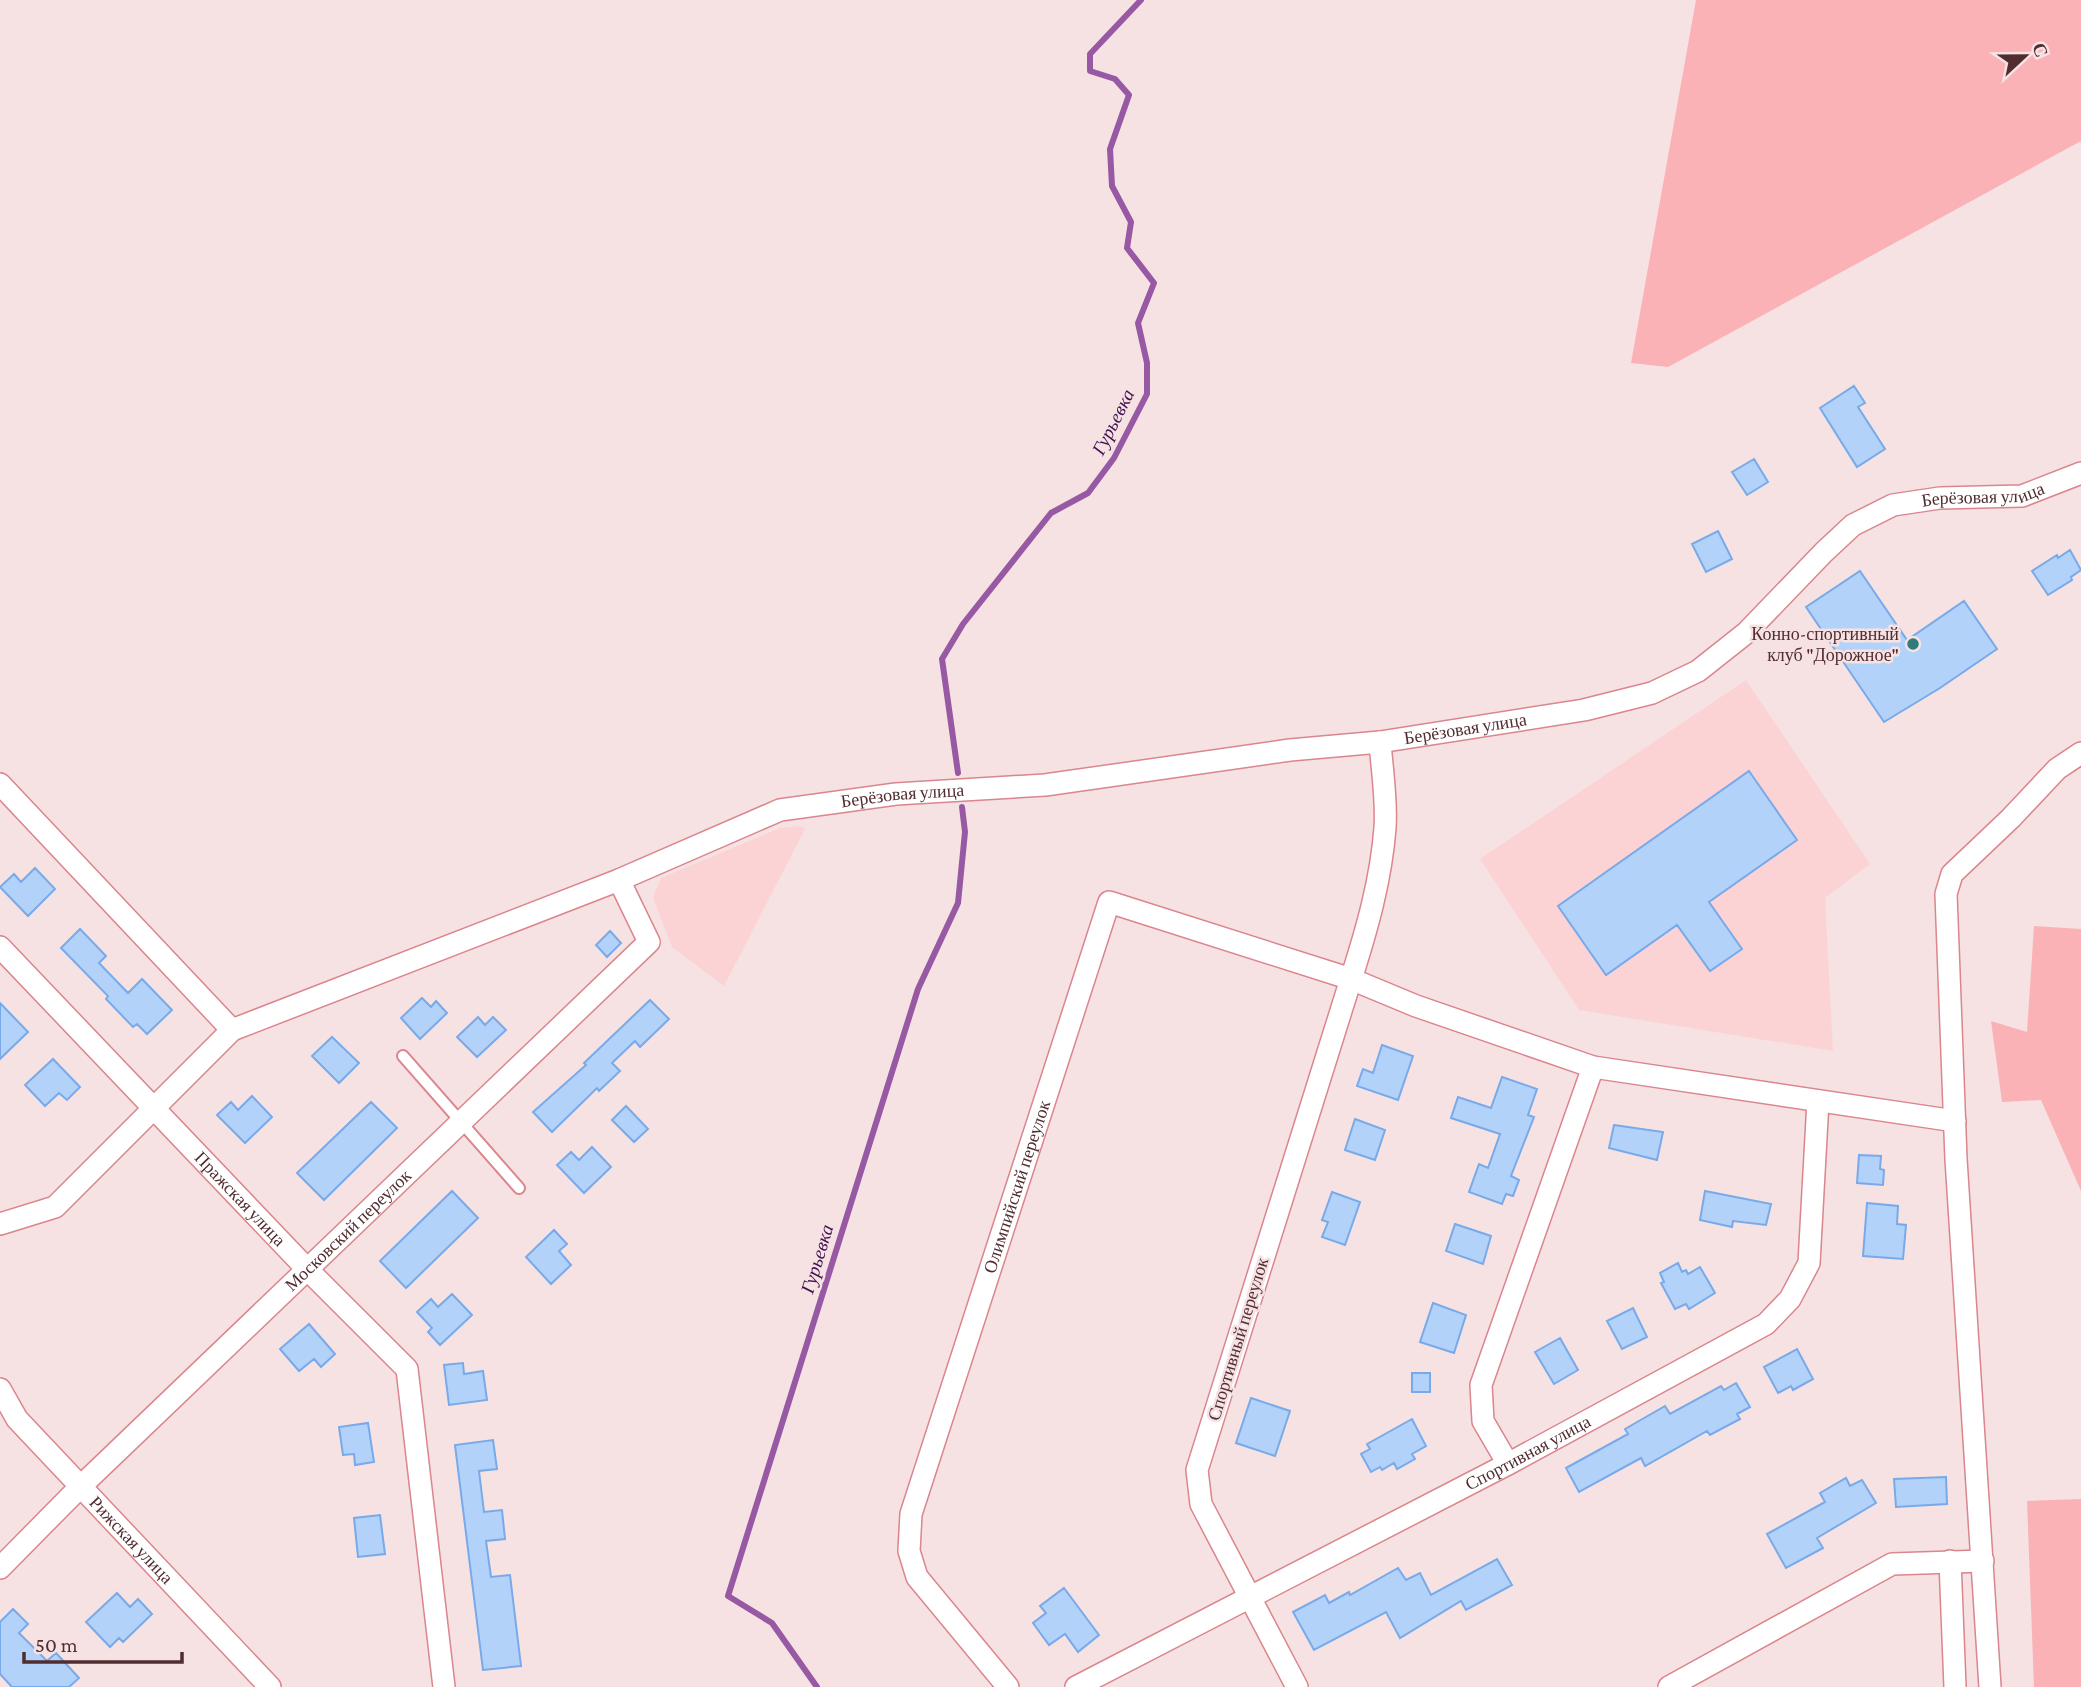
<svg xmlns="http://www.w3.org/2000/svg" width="2081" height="1687" font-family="'Crimson Pro',serif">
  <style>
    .built { fill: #fcd3d5 }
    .green { fill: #fab2b7 }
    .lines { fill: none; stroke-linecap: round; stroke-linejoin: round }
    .stream { stroke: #9759a3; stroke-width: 6 }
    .building { fill: #b2d2fa; stroke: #78aae9; stroke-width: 2 }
    .lane-casing { stroke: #db858c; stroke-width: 14 }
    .street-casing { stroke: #db858c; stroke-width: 24 }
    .lane { stroke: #fff; stroke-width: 10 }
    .street { stroke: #fff; stroke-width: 21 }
    .poi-dot { fill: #327b7b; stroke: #f6e2e3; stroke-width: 2.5 }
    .labels { text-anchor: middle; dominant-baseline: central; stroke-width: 5; stroke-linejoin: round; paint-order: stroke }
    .street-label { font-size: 18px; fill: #512d30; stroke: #f6e2e3 }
    .poi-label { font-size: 18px; fill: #512d30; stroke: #f6e2e3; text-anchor: end }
    .water-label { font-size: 19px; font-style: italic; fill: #3f0f51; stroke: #f6e2e3 }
  </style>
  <rect width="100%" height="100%" fill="#f6e2e3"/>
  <path class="built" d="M 1746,680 L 1870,864 L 1825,898 L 1833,1051 L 1579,1010 L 1480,859 Z
    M 800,826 L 805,829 L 724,986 L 672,947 L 653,898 L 661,878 L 780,828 Z"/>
  <path class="green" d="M 1696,0 L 2081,0 L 2081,141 L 1668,367 L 1631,363 Z
    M 2034,926 L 2081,929 L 2081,1191 L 2041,1100 L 2002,1102 L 1991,1021 L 2027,1032 Z
    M 2081,1499 L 2081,1687 L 2034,1687 L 2027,1501 Z"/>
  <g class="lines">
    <path class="stream" d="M 958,773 L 942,659 L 963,624 L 1051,513 L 1088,493 L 1114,458 L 1147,394 L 1147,363 L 1138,323 L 1154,283 L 1127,248 L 1131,222 L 1112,186 L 1110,149 L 1129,95 L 1115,79 L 1090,71 L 1090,54 L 1141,0
      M 817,1687 L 772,1623 L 728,1596 L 918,989 L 958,903 L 965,832 L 962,807"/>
  </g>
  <path class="building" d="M 1854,386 L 1865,403 L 1858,407 L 1885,449 L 1857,467 L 1820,408 Z
    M 1754,459 L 1768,482 L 1747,495 L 1732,472 Z
    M 1718,531 L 1732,559 L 1706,572 L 1692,544 Z
    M 2070,550 L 2081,570 L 2071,577 L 2072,580 L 2048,595 L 2032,571 L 2057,555 L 2058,558 Z
    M 1860,571 L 1907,640 L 1964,601 L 1997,649 L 1940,688 L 1884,722 L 1806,607 Z
    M 1749,771 L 1797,840 L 1709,902 L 1742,949 L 1710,971 L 1677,925 L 1606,975 L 1558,906 Z
    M 35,868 L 55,889 L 28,916 L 0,887 L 14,874 L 21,882 Z
    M 80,929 L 106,956 L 99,963 L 128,993 L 142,979 L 172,1010 L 147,1034 L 137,1024 L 133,1027 L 106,999 L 108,996 L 61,948 Z
    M 610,931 L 621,943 L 607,957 L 596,945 Z
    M 422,998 L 431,1007 L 436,1001 L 447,1013 L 420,1039 L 401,1018 Z
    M 650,1000 L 669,1019 L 640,1047 L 635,1041 L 612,1063 L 620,1071 L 599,1091 L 597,1088 L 552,1132 L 533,1112 L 586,1065 L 584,1063 Z
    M 0,1003 L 28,1032 L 0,1059 Z
    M 478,1017 L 485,1025 L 493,1017 L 506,1030 L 477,1057 L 457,1037 Z
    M 332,1037 L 359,1063 L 339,1083 L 312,1056 Z
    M 1382,1045 L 1413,1056 L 1398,1100 L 1357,1086 L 1363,1069 L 1373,1073 Z
    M 53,1059 L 80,1087 L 67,1100 L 59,1093 L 45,1106 L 25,1085 Z
    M 1502,1077 L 1537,1089 L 1528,1115 L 1534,1117 L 1511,1176 L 1519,1180 L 1513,1196 L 1506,1194 L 1502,1204 L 1469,1192 L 1479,1164 L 1488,1168 L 1500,1134 L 1451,1118 L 1458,1097 L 1491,1108 Z
    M 252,1096 L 272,1117 L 245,1143 L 217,1115 L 231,1102 L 238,1110 Z
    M 371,1102 L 397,1128 L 324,1200 L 297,1173 Z
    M 626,1106 L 648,1129 L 634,1142 L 612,1120 Z
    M 1355,1119 L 1385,1130 L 1375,1160 L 1345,1150 Z
    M 1614,1125 L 1663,1132 L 1657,1160 L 1609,1148 Z
    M 592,1147 L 611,1167 L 584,1193 L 557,1165 L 571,1152 L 579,1160 Z
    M 1859,1155 L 1881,1156 L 1880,1169 L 1884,1170 L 1883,1185 L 1857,1183 Z
    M 452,1191 L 478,1218 L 406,1288 L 380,1261 Z
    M 1705,1191 L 1771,1204 L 1766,1225 L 1733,1221 L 1732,1227 L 1700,1220 Z
    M 1332,1192 L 1360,1202 L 1345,1245 L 1322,1237 L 1328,1222 L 1322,1220 Z
    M 1867,1203 L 1898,1206 L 1897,1224 L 1906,1225 L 1903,1259 L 1863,1256 Z
    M 1455,1224 L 1491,1236 L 1483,1264 L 1446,1251 Z
    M 554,1230 L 567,1244 L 559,1251 L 571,1265 L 551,1284 L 526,1257 Z
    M 1678,1263 L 1682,1272 L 1686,1270 L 1688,1274 L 1700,1267 L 1715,1293 L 1689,1309 L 1686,1304 L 1675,1309 L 1661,1283 L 1664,1282 L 1660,1273 Z
    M 452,1294 L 472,1315 L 440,1345 L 428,1332 L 432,1328 L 417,1312 L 431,1299 L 438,1307 Z
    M 1433,1303 L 1466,1315 L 1454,1353 L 1420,1342 Z
    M 1633,1308 L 1647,1337 L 1622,1349 L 1607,1321 Z
    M 309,1324 L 335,1354 L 321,1367 L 314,1359 L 299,1371 L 280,1349 Z
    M 1560,1338 L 1578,1370 L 1554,1384 L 1535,1352 Z
    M 1797,1349 L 1813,1379 L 1793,1390 L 1791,1386 L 1778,1393 L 1764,1367 Z
    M 463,1363 L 464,1374 L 483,1371 L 487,1400 L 449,1405 L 444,1365 Z
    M 1412,1373 L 1430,1373 L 1430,1392 L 1412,1392 Z
    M 1736,1383 L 1750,1407 L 1737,1414 L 1740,1419 L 1710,1435 L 1707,1431 L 1645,1466 L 1641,1458 L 1579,1492 L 1566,1468 L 1628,1434 L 1625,1429 L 1665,1406 L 1670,1414 L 1721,1386 L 1724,1390 Z
    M 1251,1398 L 1290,1411 L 1275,1456 L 1236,1443 Z
    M 1412,1419 L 1426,1446 L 1412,1454 L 1415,1459 L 1397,1469 L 1394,1463 L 1382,1470 L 1380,1467 L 1371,1472 L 1361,1454 L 1370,1449 L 1367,1444 Z
    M 368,1423 L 374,1462 L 355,1465 L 354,1454 L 343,1455 L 339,1427 Z
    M 493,1440 L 497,1469 L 479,1471 L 484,1512 L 502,1510 L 505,1539 L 486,1541 L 491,1577 L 510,1575 L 521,1666 L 483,1670 L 455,1445 Z
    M 1946,1477 L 1947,1504 L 1896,1507 L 1894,1479 Z
    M 1846,1478 L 1850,1486 L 1862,1480 L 1876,1503 L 1817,1538 L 1823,1548 L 1786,1568 L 1767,1534 L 1825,1502 L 1820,1493 Z
    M 380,1515 L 385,1554 L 358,1557 L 354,1518 Z
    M 1497,1559 L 1512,1585 L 1466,1610 L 1461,1601 L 1400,1638 L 1386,1612 L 1314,1650 L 1293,1612 L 1325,1595 L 1329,1603 L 1349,1592 L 1350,1595 L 1398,1568 L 1406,1580 L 1420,1573 L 1431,1595 Z
    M 1064,1588 L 1099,1635 L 1078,1652 L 1065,1634 L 1049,1645 L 1033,1623 L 1046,1613 L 1040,1606 Z
    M 117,1593 L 130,1607 L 138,1599 L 152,1614 L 123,1642 L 119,1638 L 110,1647 L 86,1622 Z
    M 13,1609 L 28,1624 L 19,1633 L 47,1661 L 56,1653 L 79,1678 L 69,1687 L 12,1687 L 0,1674 L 0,1622 Z"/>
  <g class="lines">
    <g class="lane-casing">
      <path id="lane" d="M 403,1056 L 519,1188"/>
    </g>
    <g class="street-casing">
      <g id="street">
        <path d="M 1380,742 C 1382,770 1387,800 1385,828 C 1381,880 1367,929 1351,979 L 1416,1006 L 1593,1067 L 1955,1121"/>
        <path d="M 0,784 L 232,1030"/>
        <path id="s1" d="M 0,947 L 307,1269 L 407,1369 L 444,1687"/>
        <path id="s2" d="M 0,1224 L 55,1207 L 232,1030 L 619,880 L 780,810 L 896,794 L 1045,785 L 1290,750 L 1380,742 L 1584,710 L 1652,693 L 1698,671 L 1746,633 L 1824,552 L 1853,525 L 1893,505 L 1940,498 L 2022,496 L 2081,473"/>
        <path id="s3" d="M 0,1389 L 17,1419 L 270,1687"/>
        <path d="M 1508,1464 L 1483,1421 L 1481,1385 L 1593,1067"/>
        <path d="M 1950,1561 L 1955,1687"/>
        <path id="s4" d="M 0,1568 L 80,1487 L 649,942 L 619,880"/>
        <path id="s5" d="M 1008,1687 L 917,1577 L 909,1551 L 911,1514 L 1109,902 L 1351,979 L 1197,1470 L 1201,1504 L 1297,1687"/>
        <path id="s6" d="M 1076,1687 L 1508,1464 L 1766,1324 L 1790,1299 L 1809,1263 L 1818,1101"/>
        <path d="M 1669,1687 L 1892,1564 L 1983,1561"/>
        <path d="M 1990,1687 L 1956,1159 L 1946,894 L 1952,874 L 2011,818 L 2057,769 L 2081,753"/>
      </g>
    </g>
    <use href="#lane" class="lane"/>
    <use href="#street" class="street"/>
  </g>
  <circle class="poi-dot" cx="1913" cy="644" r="7"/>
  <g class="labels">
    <g class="street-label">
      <text stroke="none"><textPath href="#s2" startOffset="2179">Берёзовая улица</textPath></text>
      <text stroke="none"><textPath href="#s2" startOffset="1589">Берёзовая улица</textPath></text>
      <text stroke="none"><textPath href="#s2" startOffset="1022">Берёзовая улица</textPath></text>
      <text stroke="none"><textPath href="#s5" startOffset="551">Олимпийский переулок</textPath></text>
      <text stroke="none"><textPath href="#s1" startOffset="348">Пражская улица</textPath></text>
      <text stroke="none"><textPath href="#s4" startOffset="485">Московский переулок</textPath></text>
      <text transform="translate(1238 1339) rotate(-73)">Спортивный переулок</text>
      <text stroke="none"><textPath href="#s6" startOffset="509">Спортивная улица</textPath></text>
      <text stroke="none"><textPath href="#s3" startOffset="201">Рижская улица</textPath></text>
    </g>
    <g class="poi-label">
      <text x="1899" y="634">Конно-спортивный<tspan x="1899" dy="21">клуб "Дорожное"</tspan></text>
    </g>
    <g class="water-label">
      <text transform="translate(1113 422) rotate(-63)">Гурьевка</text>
      <text transform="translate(817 1259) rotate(-73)">Гурьевка</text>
    </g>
  </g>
  <g transform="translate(2025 56) rotate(68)" stroke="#f6e2e3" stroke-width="5" paint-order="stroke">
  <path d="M0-5L12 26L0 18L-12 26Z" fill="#512d30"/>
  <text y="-10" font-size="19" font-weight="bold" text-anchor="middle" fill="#512d30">С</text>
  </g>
  <path d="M24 1652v10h158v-10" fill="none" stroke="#512d30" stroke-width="3.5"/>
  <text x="35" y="1652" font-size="21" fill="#512d30" stroke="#f6e2e3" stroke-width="5" paint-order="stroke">50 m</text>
</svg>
